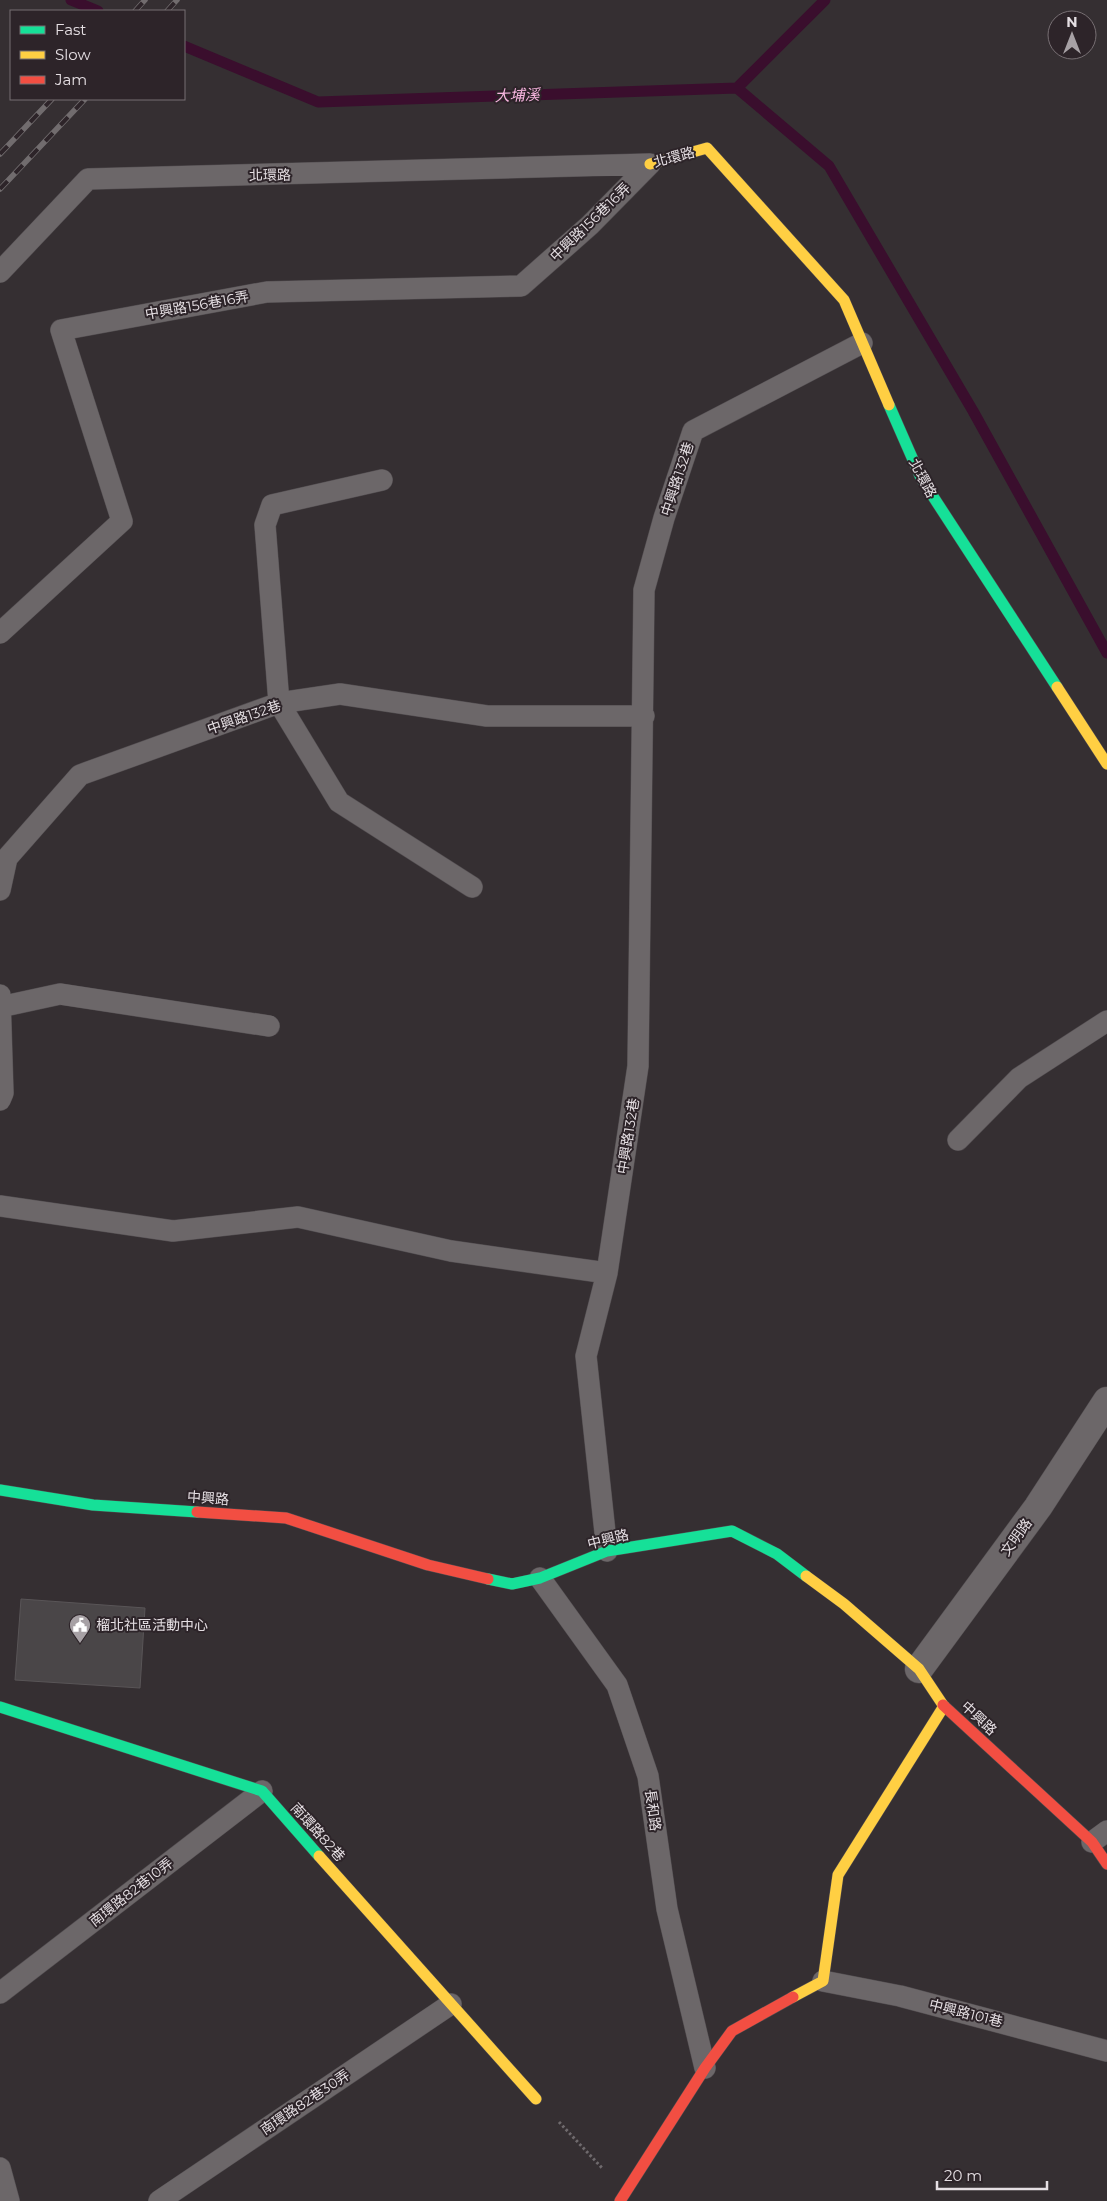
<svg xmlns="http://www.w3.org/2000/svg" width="1107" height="2201" font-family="Montserrat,'Noto Sans TC',sans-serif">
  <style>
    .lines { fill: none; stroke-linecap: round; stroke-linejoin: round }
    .stream { stroke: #3a0e2d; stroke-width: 11 }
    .building { fill: #4a4648; stroke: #595557 }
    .lane-casing { stroke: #514c4f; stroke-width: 22 }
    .street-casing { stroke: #514c4f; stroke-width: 29 }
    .fast-casing { stroke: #514c4f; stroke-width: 12 }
    .slow-casing { stroke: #514c4f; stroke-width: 12 }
    .jam-casing { stroke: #514c4f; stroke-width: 12 }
    .path { stroke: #6f6a6d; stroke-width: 3; stroke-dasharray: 2.5 2.5; stroke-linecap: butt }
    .lane { stroke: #6c6769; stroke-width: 21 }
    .street { stroke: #6c6769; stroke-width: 28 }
    .fast { stroke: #16e098; stroke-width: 11 }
    .slow { stroke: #ffcf43; stroke-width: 11 }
    .jam { stroke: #f24e42; stroke-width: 11 }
    .rail-casing { stroke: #716c6e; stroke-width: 5.5 }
    .rail { stroke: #2d2429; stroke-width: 4; stroke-dasharray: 11; stroke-linecap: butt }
    .labels { text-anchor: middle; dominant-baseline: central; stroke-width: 4; stroke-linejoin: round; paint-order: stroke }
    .street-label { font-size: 14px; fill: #e5dfe3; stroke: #2d2429 }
    .poi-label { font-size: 14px; fill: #e5dfe3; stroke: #2d2429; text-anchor: start }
    .water-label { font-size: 15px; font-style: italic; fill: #f8b6e0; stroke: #2d2429 }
  </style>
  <rect width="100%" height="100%" fill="#352f32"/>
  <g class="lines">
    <path class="stream" d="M 71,0 L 98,11
      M 184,46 L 318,102 L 737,88 L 825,0
      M 737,88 L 829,166 L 973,411 L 1107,653"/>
  </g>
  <path class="building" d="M 21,1599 L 145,1608 L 140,1688 L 15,1680 Z"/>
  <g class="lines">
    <g class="lane-casing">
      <path id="lane" d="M 0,272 L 88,179 L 650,164
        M 382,480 L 272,505 L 265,525 L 279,703 L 339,802 L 472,887
        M 0,633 L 122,521 L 61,330 L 267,292 L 521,286 L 590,225 L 650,164
        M 0,890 L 7,858 L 80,775 L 279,703 L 340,694 L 487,716 L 644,716
        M 0,1007 L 60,994 L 269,1026
        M 0,1100 L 3,1093 L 0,995
        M 958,1140 L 1019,1078 L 1107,1021
        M 0,1206 L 173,1231 L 298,1217 L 451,1251 L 607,1273
        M 607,1551 L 586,1356 L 607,1273 L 638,1066 L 644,590 L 664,518 L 693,431 L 862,343
        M 540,1578 L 617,1685 L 648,1776 L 667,1909 L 705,2068
        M 1092,1842 L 1107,1831
        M 823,1981 L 900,1996 L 1107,2051
        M 0,1993 L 262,1791
        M 0,2168 L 9,2201
        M 159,2201 L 451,2004"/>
    </g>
    <g class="street-casing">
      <path id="street" d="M 919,1669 L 1038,1507 L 1107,1401"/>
    </g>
    <g class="fast-casing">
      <path id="fast" d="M 889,405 L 921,478 L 1057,687
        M 0,1490 L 93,1505 L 197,1512
        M 488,1579 L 512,1584 L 540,1578 L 607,1551 L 732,1531 L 777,1554 L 806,1576
        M 0,1707 L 262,1791 L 319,1856"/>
    </g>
    <g class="slow-casing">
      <path id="slow" d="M 650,164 L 707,148 L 844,300 L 889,405
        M 1057,687 L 1107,764
        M 806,1576 L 844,1604 L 919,1669 L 943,1705
        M 319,1856 L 536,2099
        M 793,1997 L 823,1981 L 838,1875 L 944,1706"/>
    </g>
    <g class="jam-casing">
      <path id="jam" d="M 197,1512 L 286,1518 L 428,1565 L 488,1579
        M 943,1705 L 1092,1842 L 1107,1864
        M 620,2201 L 705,2068 L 732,2031 L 793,1997"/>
    </g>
    <path class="path" d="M 559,2122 L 603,2169"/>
    <use href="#lane" class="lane"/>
    <use href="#street" class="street"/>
    <use href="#fast" class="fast"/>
    <use href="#slow" class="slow"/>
    <use href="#jam" class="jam"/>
    <g class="rail-casing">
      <path id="rail" d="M 135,11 L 145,0
        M 167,11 L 177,0
        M 0,154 L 52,99
        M 0,189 L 85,99"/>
    </g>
    <use href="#rail" class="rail"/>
  </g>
  <defs>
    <g id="civic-pin" transform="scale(1.125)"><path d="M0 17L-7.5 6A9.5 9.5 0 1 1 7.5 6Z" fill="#a7a1a5" stroke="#2d2429"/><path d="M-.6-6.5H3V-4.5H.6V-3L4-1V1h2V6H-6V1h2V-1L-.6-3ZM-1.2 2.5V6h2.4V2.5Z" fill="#fff"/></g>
  </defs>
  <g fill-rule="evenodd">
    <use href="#civic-pin" x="80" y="1625"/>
  </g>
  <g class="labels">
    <g class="street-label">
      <text transform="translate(674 157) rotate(-15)">北環路</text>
      <text transform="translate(270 175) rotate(-1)">北環路</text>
      <text transform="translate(590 222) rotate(-44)">中興路156巷16弄</text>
      <text transform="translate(197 305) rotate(-10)">中興路156巷16弄</text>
      <text transform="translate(923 478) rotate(62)">北環路</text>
      <text transform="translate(677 479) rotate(-72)">中興路132巷</text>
      <text transform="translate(244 717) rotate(-19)">中興路132巷</text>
      <text transform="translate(628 1136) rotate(-81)">中興路132巷</text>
      <text transform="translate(208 1498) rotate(4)">中興路</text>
      <text transform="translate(1016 1537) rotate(-54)">文明路</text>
      <text transform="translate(608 1539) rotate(-14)">中興路</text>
      <text transform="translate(979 1718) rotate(43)">中興路</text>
      <text transform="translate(653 1810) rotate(82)">長和路</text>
      <text transform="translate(318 1832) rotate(48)">南環路82巷</text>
      <text transform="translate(131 1892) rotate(-38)">南環路82巷10弄</text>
      <text transform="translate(966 2013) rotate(14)">中興路101巷</text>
      <text transform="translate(305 2102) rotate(-34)">南環路82巷30弄</text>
    </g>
    <g class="poi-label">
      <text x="96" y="1625">榴北社區活動中心</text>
    </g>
    <g class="water-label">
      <text transform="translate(517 95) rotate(-2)">大埔溪</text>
    </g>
  </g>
  <rect x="10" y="10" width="175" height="90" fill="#2d2429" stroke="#776f73"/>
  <rect x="20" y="26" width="25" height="8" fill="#16e098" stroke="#776f73"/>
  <text x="55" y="35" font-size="15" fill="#e5dfe3">Fast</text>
  <rect x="20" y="51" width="25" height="8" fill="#ffcf43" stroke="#776f73"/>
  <text x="55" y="60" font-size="15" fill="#e5dfe3">Slow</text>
  <rect x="20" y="76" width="25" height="8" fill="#f24e42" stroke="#776f73"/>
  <text x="55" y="85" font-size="15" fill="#e5dfe3">Jam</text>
  <g transform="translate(1072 35)"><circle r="24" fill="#2d2429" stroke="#776f73"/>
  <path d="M0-4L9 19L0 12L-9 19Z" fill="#a7a1a5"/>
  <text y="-8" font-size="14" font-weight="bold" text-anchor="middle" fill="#e5dfe3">N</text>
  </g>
  <path d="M937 2181v8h110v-8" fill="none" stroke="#e5dfe3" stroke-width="2.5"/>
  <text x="944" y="2181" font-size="15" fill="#e5dfe3" stroke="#2d2429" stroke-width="4" paint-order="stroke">20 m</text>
</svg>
